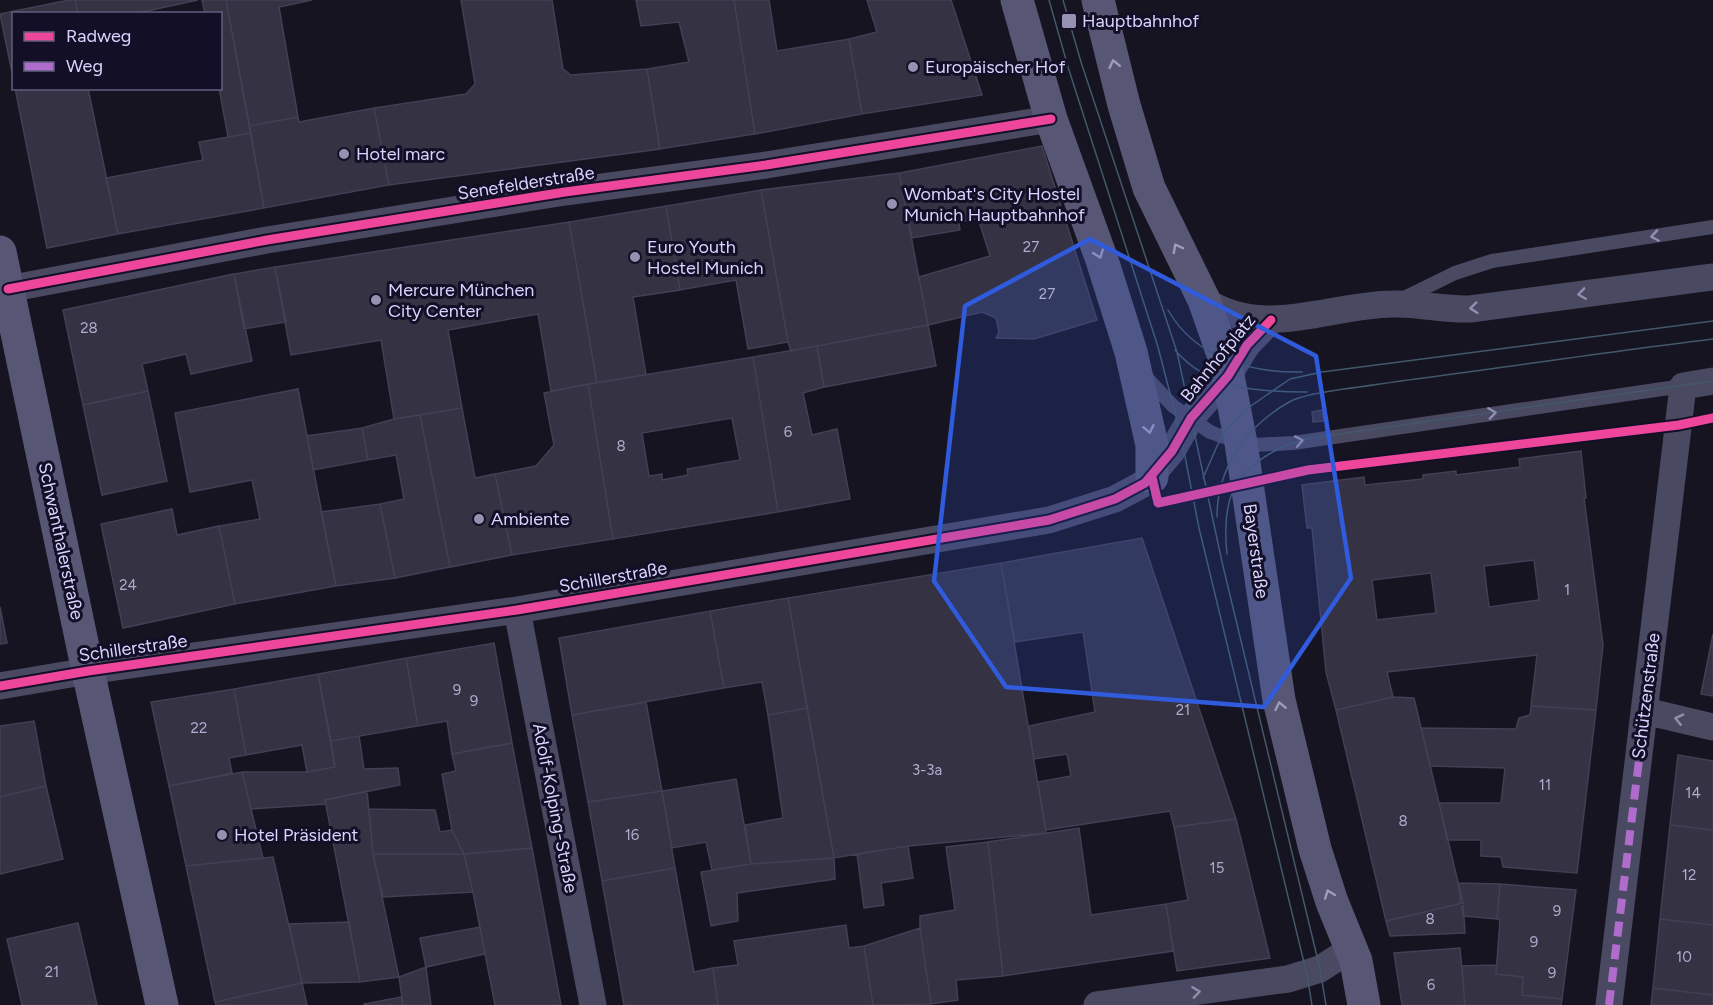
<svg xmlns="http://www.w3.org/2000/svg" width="1713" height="1005" font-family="Figtree,sans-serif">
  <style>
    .building { fill: #343243; stroke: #433f54; stroke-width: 1.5; fill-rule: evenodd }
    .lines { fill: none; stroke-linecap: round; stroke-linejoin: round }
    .lane { stroke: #4a4962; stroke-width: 14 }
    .street { stroke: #4a4962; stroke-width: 27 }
    .secondary { stroke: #575674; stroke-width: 33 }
    .tram { stroke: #43596b; stroke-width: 1.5 }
    .quiet { stroke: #b06ccc; stroke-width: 8; stroke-dasharray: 15 8; stroke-linecap: butt }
    .cycleway-casing { stroke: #130f26; stroke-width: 13 }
    .cycleway { stroke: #ed469a; stroke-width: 9 }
    .oneway { stroke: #9e9bc0 }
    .oneway2 { stroke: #928eb0 }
    .marked { fill: #305bdc; fill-opacity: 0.2; stroke: #305bdc; stroke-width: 4.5; stroke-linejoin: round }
    .poi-dot { fill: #9591b1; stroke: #130f26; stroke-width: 2 }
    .labels { text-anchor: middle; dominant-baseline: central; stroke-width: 6; stroke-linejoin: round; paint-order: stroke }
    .number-label { font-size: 15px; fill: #b0acd0 }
    .poi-label { font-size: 18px; fill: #d9d4ff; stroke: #130f26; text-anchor: start }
    .street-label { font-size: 18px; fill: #d9d4ff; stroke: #130f26 }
  </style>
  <rect width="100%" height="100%" fill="#161421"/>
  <path class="building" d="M 69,0 L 75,0 L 78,14 L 14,14 L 14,82 L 0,14 Z
    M 75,0 L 198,0 L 133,14 L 78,14 Z
    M 202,0 L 226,0 L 251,133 L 228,137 L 219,88 L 220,14 L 205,14 Z
    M 226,0 L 312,0 L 279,7 L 298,117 L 249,126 Z
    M 461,0 L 552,0 L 563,69 L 571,75 L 647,69 L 660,149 L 389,185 L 374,108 L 466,94 L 475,84 Z
    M 636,0 L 734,0 L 755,134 L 660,149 L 647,69 L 689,62 L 679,22 L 641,26 Z
    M 734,0 L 769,0 L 777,51 L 849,39 L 862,114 L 755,134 Z
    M 867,0 L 951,0 L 982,95 L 862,114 L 849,39 L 877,32 Z
    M 15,88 L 88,88 L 118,234 L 47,248 Z
    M 374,108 L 389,185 L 264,208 L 249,126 L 298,117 L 299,122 Z
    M 251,133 L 264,208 L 118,234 L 106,178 L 203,160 L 199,142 Z
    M 1042,146 L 1097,320 L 1034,339 L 996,338 L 999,332 L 996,318 L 982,312 L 928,325 L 919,277 L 990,256 L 978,218 L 959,223 L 960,230 L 912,238 L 899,173 Z
    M 899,173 L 928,325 L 791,351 L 788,342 L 761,190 Z
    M 761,190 L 788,342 L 748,349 L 736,280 L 680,290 L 666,206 Z
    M 666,206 L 680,290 L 633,297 L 646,375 L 597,383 L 569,222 Z
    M 569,222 L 597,383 L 551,391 L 538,314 L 448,330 L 462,408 L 394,419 L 381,340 L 291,355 L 275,267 Z
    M 275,267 L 286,322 L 244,329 L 234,274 Z
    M 234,274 L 252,361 L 191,374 L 186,354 L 142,364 L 148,391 L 83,405 L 63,310 Z
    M 928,325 L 936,366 L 824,387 L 817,346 Z
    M 817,346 L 824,387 L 803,393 L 812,435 L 837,429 L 850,499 L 778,512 L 753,357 Z
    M 753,357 L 778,512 L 613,539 L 588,384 ZM 732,418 L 740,460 L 687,469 L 688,475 L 662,480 L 662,474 L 649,476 L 642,433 Z
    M 588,384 L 613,539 L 512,555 L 495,474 L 536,466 L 554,445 L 544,393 Z
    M 298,389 L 336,586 L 235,604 L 219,526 L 260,519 L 252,480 L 190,492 L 175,413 Z
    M 148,391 L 167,481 L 102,495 L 83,405 Z
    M 462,408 L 475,478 L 495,474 L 512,555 L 450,567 L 420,415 Z
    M 1322,410 L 1324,421 L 1313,422 L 1312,412 Z
    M 420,415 L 450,567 L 395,578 L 380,504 L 404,499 L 396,455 L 368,460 L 362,428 L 394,419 Z
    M 362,428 L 368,460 L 313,470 L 307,436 Z
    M 1581,451 L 1586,498 L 1584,498 L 1603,645 L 1596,710 L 1531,706 L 1537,655 L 1387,672 L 1393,697 L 1336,710 L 1326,672 L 1312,528 L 1307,528 L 1302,485 L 1364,477 L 1365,485 L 1423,479 L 1423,475 L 1456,471 L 1456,475 L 1520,467 L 1519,459 ZM 1534,560 L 1539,600 L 1489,607 L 1484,566 ZM 1431,573 L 1436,613 L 1377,620 L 1372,580 Z
    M 380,504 L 395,578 L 336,586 L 321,512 Z
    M 172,509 L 177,535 L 219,526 L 235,604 L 123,628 L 101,524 Z
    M 1142,538 L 1236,819 L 1174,827 L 1170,811 L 1046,830 L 1038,782 L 1071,776 L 1067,754 L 1034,759 L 1029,726 L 1095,712 L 1083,632 L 1015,642 L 1001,563 Z
    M 1001,563 L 1046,833 L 908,846 L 834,858 L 788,598 Z
    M 788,598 L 807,708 L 768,715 L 762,682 L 724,688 L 710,611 Z
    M 0,607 L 7,643 L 0,644 Z
    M 710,611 L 724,688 L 572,715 L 559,638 Z
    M 1713,634 L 1713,696 L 1701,694 Z
    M 494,643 L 512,743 L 452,754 L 447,721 L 418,726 L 406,658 Z
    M 406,658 L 418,726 L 331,741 L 318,674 Z
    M 318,674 L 335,767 L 307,772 L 302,745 L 246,755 L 234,689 Z
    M 234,689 L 246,755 L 229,758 L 232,773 L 169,786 L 151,702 Z
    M 1393,697 L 1414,698 L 1463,903 L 1386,921 L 1336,710 Z
    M 646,702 L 662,791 L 588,802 L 572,715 Z
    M 1531,706 L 1596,710 L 1577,873 L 1503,867 L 1501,857 L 1481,856 L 1481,840 L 1447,840 L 1439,803 L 1501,803 L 1505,768 L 1430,766 L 1421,728 L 1516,729 L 1519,718 L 1530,715 Z
    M 807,708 L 834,858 L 751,864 L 745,825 L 783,818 L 768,715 Z
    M 34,721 L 46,786 L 0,797 L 0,726 Z
    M 359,736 L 364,769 L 398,768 L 400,785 L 325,800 L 326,804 L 251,809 L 242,772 L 307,772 L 335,767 L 331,741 Z
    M 512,743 L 532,848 L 464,854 L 452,830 L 442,774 L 456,771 L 452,754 Z
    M 1678,755 L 1713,761 L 1713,830 L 1670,825 Z
    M 242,772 L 263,858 L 186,866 L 169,786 Z
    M 736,779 L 751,864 L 712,870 L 706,842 L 672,848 L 662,791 Z
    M 46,786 L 63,859 L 0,874 L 0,797 Z
    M 367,791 L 373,854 L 399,977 L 360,982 L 325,800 Z
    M 662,791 L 675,868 L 602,881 L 588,802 Z
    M 369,809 L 435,810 L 440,832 L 452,830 L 464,854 L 373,854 Z
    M 1236,819 L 1270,958 L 1177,971 L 1166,904 L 1188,900 L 1174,827 Z
    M 1670,825 L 1713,830 L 1713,925 L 1660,919 Z
    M 1079,828 L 1091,915 L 1166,904 L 1173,951 L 1003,976 L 988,842 Z
    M 988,842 L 1003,976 L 956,980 L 958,1000 L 931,1004 L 920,928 L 920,916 L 955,910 L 946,847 Z
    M 908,846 L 913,878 L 881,883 L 884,905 L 864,908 L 857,854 Z
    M 532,848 L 561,1005 L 495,1005 L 473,892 L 464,854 Z
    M 373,854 L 464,854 L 473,892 L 383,897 Z
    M 273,857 L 302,983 L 215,1002 L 186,866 Z
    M 834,858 L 835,879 L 737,893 L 738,921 L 711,926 L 701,872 L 751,864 Z
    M 675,868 L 694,972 L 713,968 L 718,1005 L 624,1005 L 602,881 Z
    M 1458,883 L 1500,884 L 1497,919 L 1463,916 Z
    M 1500,884 L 1576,890 L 1562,999 L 1522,995 L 1523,977 L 1496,974 L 1500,920 L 1497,919 Z
    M 1463,903 L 1465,933 L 1390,936 L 1386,921 Z
    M 1660,919 L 1713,925 L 1713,995 L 1653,988 Z
    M 349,922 L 360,982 L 302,983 L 289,924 Z
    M 78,923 L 97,1005 L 22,1005 L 7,939 Z
    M 846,925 L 849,948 L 864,946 L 873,1005 L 718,1005 L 713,968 L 738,965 L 734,941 Z
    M 480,927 L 485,954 L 426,967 L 420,938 Z
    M 920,928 L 931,1004 L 873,1005 L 864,946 Z
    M 1460,948 L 1465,1005 L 1402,1005 L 1394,953 Z
    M 1496,965 L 1496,974 L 1523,977 L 1522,995 L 1562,999 L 1561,1005 L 1465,1005 L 1462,966 Z
    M 426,967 L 431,1005 L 403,1005 L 399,977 Z
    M 302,983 L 307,1005 L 216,1005 L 215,1002 Z
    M 1653,988 L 1713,995 L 1713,1005 L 1651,1005 Z
    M 401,997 L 403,1005 L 364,1005 L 364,1004 Z"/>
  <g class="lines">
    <path class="lane" d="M 1402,299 L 1455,273 L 1492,261 L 1713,227
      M 1146,377 L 1173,406 L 1210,432 L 1241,443 L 1254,445 L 1293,443 L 1683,386"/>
    <path class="street" d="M 8,289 L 267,240 L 565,192 L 766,165 L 1051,119
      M 1204,300 C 1263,340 1328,305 1392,304 C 1418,303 1444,310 1470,309 L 1713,277
      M 517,610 L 593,1005
      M 0,686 L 88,671 L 517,610 L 1049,520 L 1115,499 L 1145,483 L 1172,451 L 1191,418 L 1228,376 L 1247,345 L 1271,320
      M 1645,711 L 1713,727
      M 1097,1005 L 1288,979 L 1320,969 L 1351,949
      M 1609,1005 L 1683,386 L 1713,381"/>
    <path class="secondary" d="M 1017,0 L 1051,119 L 1102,260 L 1131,352 L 1152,445 L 1152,477
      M 1098,0 L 1124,105 L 1149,188 L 1204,300 L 1225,360 L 1241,443 L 1279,700 L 1315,849 L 1332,902 L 1356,961 L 1364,1005
      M 0,252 L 88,671 L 162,1005"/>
    <path class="tram" d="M 1049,0 L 1068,67 L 1158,347 L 1181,436 L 1199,528 L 1307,975 L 1312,1005
      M 1063,0 L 1081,62 L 1177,352 L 1222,562 L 1320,969 L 1326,1005
      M 1168,310 C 1195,358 1251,373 1302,372
      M 1175,350 C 1209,390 1259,392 1307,392
      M 1203,478 L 1218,444 L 1227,429 L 1245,410 L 1290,379 L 1322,372 L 1713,321
      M 1217,517 C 1217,467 1247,425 1291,401 C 1306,394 1327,392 1344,389 C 1368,386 1392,382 1416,379 C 1515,366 1614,351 1713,339
      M 1227,554 C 1225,535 1225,511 1232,493 C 1245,463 1281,444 1311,438 L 1713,381"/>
    <path class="quiet" d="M 1609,1005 L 1645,711"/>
    <g class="cycleway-casing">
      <path id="cycleway" d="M 8,289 L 267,240 L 565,192 L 766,165 L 1051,119
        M 1152,477 L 1158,503 L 1308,470 L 1679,425 L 1713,418
        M 0,686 L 88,671 L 517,610 L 1049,520 L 1115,499 L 1145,483 L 1172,451 L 1191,418 L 1228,376 L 1247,345 L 1271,320"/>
    </g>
    <use href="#cycleway" class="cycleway"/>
  </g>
  <defs><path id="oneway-chevron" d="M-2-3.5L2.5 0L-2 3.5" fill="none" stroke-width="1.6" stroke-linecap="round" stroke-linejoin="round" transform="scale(1.5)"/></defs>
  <g class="oneway">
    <use href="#oneway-chevron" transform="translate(1114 64) rotate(-103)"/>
    <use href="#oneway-chevron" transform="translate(1177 248) rotate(-118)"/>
    <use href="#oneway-chevron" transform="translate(1099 254) rotate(70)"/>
    <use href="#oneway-chevron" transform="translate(1149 429) rotate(78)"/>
    <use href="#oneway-chevron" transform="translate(1280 706) rotate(-102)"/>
    <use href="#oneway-chevron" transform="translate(1329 894) rotate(-110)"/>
  </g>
  <g class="oneway2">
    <use href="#oneway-chevron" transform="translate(1655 236) rotate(171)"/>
    <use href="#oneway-chevron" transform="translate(1582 294) rotate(172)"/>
    <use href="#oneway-chevron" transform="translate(1474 308) rotate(174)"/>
    <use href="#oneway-chevron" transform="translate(1492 413) rotate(-8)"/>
    <use href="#oneway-chevron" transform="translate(1299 441) rotate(-11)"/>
    <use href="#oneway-chevron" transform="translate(1679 719) rotate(-167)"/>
    <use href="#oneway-chevron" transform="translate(1196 992) rotate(-8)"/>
  </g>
  <path class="marked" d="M 1090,239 L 1316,356 L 1351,578 L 1264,707 L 1006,687 L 934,581 L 965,306 Z"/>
  <g class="poi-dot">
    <rect x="1061" y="13" width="16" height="16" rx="3"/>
    <circle cx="913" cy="67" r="6"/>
    <circle cx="344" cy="154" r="6"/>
    <circle cx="892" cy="204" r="6"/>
    <circle cx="635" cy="257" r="6"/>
    <circle cx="376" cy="300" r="6"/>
    <circle cx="479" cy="519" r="6"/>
    <circle cx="222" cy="835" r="6"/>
  </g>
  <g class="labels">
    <g class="number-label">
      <text x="1031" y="247">27</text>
      <text x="1047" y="294">27</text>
      <text x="89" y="328">28</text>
      <text x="788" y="432">6</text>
      <text x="621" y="446">8</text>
      <text x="128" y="585">24</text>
      <text x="1567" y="590">1</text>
      <text x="457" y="690">9</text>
      <text x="474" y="701">9</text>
      <text x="1183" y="710">21</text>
      <text x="199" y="728">22</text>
      <text x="927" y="770">3-3a</text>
      <text x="1545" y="785">11</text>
      <text x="1693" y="793">14</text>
      <text x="1403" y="821">8</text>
      <text x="632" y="835">16</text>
      <text x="1217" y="868">15</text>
      <text x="1689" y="875">12</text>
      <text x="1557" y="911">9</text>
      <text x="1430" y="919">8</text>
      <text x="1534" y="942">9</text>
      <text x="1684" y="957">10</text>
      <text x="52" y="972">21</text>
      <text x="1552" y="973">9</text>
      <text x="1431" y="985">6</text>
    </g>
    <g class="poi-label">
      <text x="1082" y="21">Hauptbahnhof</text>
      <text x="925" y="67">Europäischer Hof</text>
      <text x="356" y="154">Hotel marc</text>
      <text x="904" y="194">Wombat's City Hostel<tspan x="904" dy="21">Munich Hauptbahnhof</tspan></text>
      <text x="647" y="247">Euro Youth<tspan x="647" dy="21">Hostel Munich</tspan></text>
      <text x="388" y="290">Mercure München<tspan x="388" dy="21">City Center</tspan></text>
      <text x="491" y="519">Ambiente</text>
      <text x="234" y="835">Hotel Präsident</text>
    </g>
    <g class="street-label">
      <text transform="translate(526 183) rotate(-9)">Senefelderstraße</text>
      <text transform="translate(1218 358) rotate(-51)">Bahnhofplatz</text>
      <text transform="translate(61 541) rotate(78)">Schwanthalerstraße</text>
      <text transform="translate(1256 551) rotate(82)">Bayerstraße</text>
      <text transform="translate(613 577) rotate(-10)">Schillerstraße</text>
      <text transform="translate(133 648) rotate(-8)">Schillerstraße</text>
      <text transform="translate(1646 696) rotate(-83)">Schützenstraße</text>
      <text transform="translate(555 808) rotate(79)">Adolf-Kolping-Straße</text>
    </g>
  </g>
  <rect x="12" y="12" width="210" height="78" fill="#130f26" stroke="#625e7d" stroke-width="1.5"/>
  <rect x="24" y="32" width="30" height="9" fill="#ed469a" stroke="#625e7d" stroke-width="1.5"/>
  <text x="66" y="42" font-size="18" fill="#d9d4ff">Radweg</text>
  <rect x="24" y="62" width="30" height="9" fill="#b06ccc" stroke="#625e7d" stroke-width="1.5"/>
  <text x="66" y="72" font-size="18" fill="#d9d4ff">Weg</text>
</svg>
